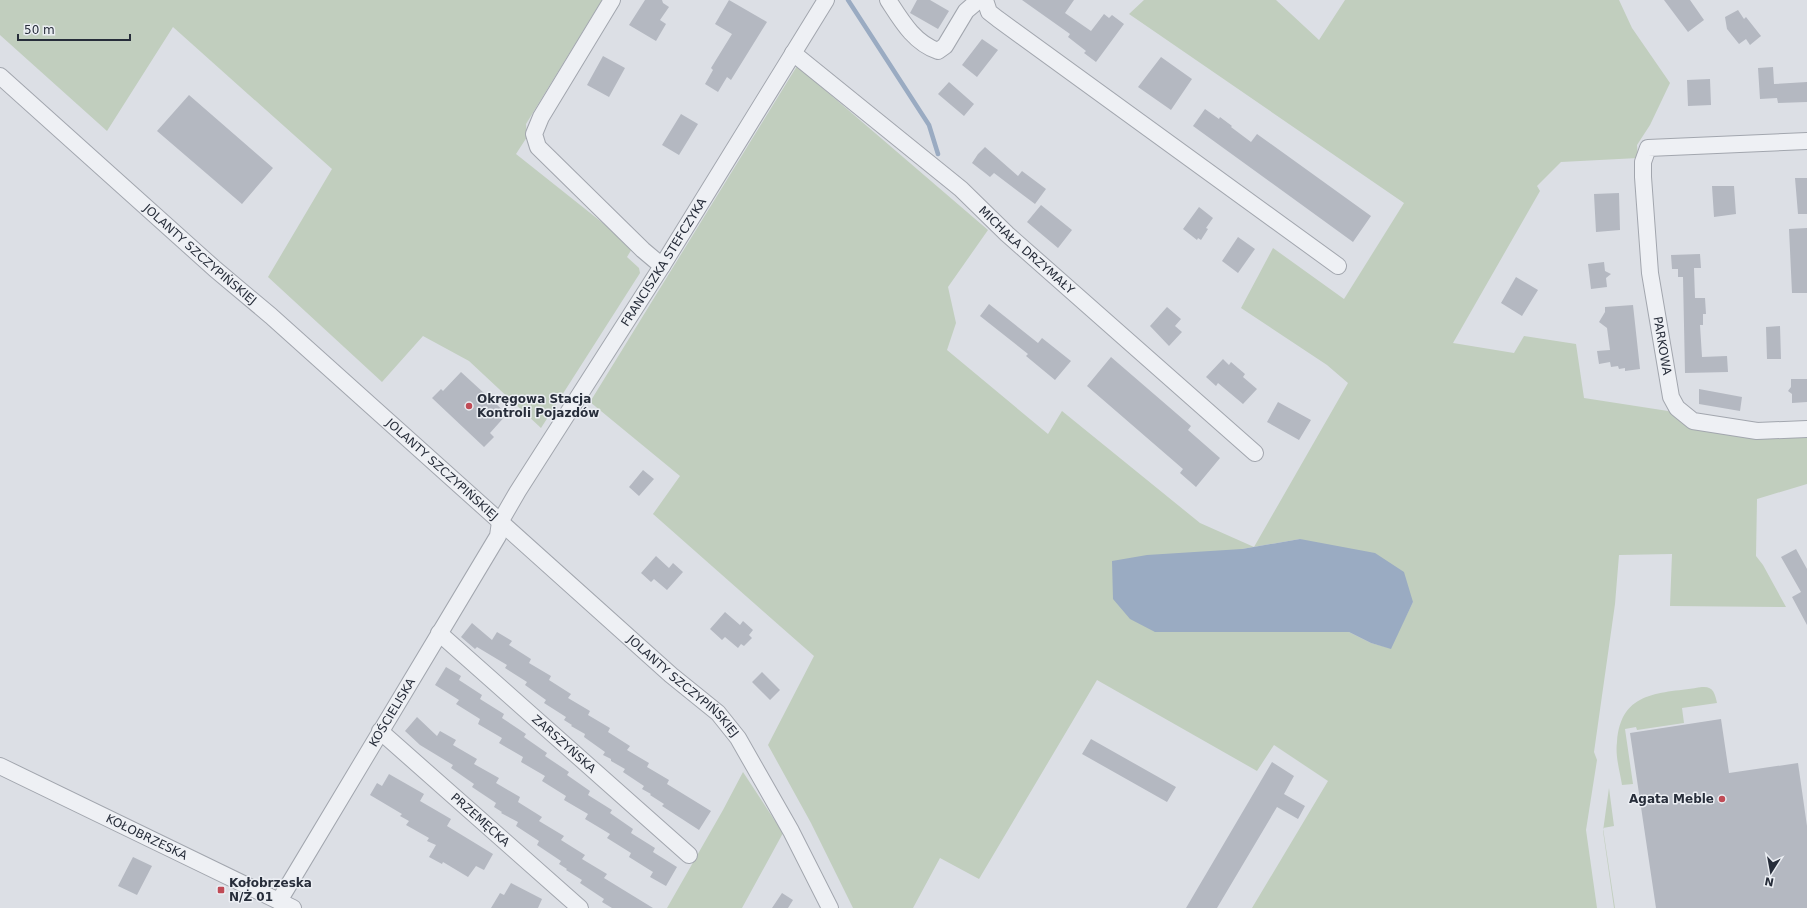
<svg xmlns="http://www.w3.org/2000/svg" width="1807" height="908" font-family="'DejaVu Sans',sans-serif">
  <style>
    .green { fill: #c1cebe; fill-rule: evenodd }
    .water { fill: #9aabc2 }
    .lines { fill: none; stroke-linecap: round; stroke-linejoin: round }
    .stream { stroke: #9aabc2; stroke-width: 4.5 }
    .building { fill: #b4b8c1 }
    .minor-casing { stroke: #a2a6ae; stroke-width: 18 }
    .minor { stroke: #eef0f4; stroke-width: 16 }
    .poi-dot { fill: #c04b56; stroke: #ebeef3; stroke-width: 1.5 }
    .labels { text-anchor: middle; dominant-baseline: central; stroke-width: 3; stroke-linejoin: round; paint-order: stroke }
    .street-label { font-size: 12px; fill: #272d3a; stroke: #ebeef3 }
    .poi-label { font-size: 12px; font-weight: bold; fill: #272d3a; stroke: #ebeef3; text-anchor: start }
  </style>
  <rect width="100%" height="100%" fill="#dcdfe5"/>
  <path class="green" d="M 0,0 L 602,0 L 526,124 L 527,137 L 516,154 L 633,247 L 627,257 L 639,268 L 640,273 L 541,428 L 469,361 L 423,336 L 382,382 L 268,277 L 332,169 L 173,27 L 107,131 L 0,35 Z
    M 1144,0 L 1276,0 L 1319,40 L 1345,0 L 1619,0 L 1632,28 L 1670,83 L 1650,125 L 1637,145 L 1638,158 L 1561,162 L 1537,186 L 1540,191 L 1453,343 L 1514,353 L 1524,336 L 1576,344 L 1584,398 L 1668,411 L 1691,425 L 1807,435 L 1807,484 L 1757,499 L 1756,556 L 1763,565 L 1786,607 L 1670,606 L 1672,554 L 1619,555 L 1615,604 L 1594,752 L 1597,760 L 1586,830 L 1597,908 L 1252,908 L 1328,781 L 1274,745 L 1257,771 L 1097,680 L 979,879 L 940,858 L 913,908 L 853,908 L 811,823 L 768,745 L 814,656 L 653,514 L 680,476 L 590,402 L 797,66 L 988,230 L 948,287 L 956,323 L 947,350 L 1048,434 L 1062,411 L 1200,523 L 1254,547 L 1348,383 L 1327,365 L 1241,308 L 1273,248 L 1344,299 L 1404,203 L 1129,14 ZM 1300,539 L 1413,602 L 1390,648 L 1371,643 L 1349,632 L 1155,632 L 1242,549 Z
    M 1702,687 C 1713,686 1715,693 1717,703 L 1682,708 L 1684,723 L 1637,730 L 1636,727 L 1625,729 L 1633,784 L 1622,785 C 1620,772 1615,756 1617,742 C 1621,689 1661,694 1702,687 Z
    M 743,772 L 783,833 L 742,908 L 667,908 L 723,810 Z
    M 1609,788 L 1614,826 L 1603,828 L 1615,908 L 1614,908 L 1603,831 Z"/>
  <path class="water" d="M 1300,539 L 1375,553 L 1404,572 L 1413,602 L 1391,649 L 1371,643 L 1349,632 L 1155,632 L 1130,619 L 1113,599 L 1112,561 L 1147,555 L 1242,549 Z"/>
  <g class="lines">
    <path class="stream" d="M 848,0 L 929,125 L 938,154"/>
  </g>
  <path class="building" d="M 645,0 L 662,0 L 663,3 L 669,7 L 660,20 L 666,24 L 656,41 L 629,25 Z
    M 729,0 L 767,22 L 731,80 L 727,77 L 718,92 L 705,84 L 713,70 L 711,68 L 732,34 L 715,24 Z
    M 917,0 L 930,0 L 949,11 L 938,29 L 910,13 Z
    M 1022,0 L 1074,0 L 1065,13 L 1091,31 L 1104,14 L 1109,18 L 1112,15 L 1124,24 L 1096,62 L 1084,53 L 1086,51 L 1068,37 L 1070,34 Z
    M 1664,0 L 1690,0 L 1704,20 L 1688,32 Z
    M 1738,10 L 1744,19 L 1746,17 L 1761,36 L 1750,45 L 1746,39 L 1739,44 L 1727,29 L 1725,17 Z
    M 982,39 L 998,50 L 977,77 L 962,65 Z
    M 603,56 L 625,68 L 609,97 L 587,85 Z
    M 1161,57 L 1192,79 L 1171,110 L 1138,87 Z
    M 1773,67 L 1774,84 L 1807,82 L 1807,102 L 1778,103 L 1777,98 L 1760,99 L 1758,68 Z
    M 1710,79 L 1711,105 L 1688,106 L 1687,80 Z
    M 949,82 L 974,104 L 964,116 L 938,94 Z
    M 189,95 L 273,168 L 242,204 L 157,131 Z
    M 1205,109 L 1219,119 L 1220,117 L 1232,126 L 1231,127 L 1251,142 L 1257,134 L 1371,216 L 1353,242 L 1193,126 Z
    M 681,114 L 698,124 L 679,155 L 662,145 Z
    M 985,147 L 1018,176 L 1022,171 L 1046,189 L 1035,204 L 994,173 L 990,177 L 972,163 L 978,154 Z
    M 1795,178 L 1807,178 L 1807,214 L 1798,214 Z
    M 1712,186 L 1734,186 L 1736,214 L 1714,217 Z
    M 1619,193 L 1620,230 L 1596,232 L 1594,194 Z
    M 1041,205 L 1072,230 L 1058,248 L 1027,222 Z
    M 1199,207 L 1213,218 L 1206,228 L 1208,229 L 1201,240 L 1198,238 L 1197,240 L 1183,229 Z
    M 1807,228 L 1807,293 L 1792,293 L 1789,229 Z
    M 1238,237 L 1255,249 L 1238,273 L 1222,261 Z
    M 1700,254 L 1701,268 L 1694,268 L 1695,298 L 1705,298 L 1706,314 L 1703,314 L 1703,325 L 1700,325 L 1702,357 L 1727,356 L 1728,372 L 1685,373 L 1683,277 L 1678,277 L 1678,269 L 1672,269 L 1671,255 Z
    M 1604,262 L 1605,271 L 1611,274 L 1606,278 L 1607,287 L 1591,289 L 1588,264 Z
    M 1516,277 L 1538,290 L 1522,316 L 1501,303 Z
    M 989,304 L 1038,343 L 1042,338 L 1071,361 L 1055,380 L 1026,356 L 1028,354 L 980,316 Z
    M 1633,305 L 1640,369 L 1625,371 L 1625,368 L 1619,369 L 1618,366 L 1611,367 L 1610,362 L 1599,364 L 1597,351 L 1610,350 L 1607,328 L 1599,322 L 1605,312 L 1605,307 Z
    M 1167,307 L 1181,319 L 1175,326 L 1182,332 L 1169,346 L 1150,326 Z
    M 1780,326 L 1781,359 L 1767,359 L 1766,327 Z
    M 1111,357 L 1191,426 L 1188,430 L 1220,458 L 1196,487 L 1180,473 L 1183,469 L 1087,386 Z
    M 1223,359 L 1229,365 L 1231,362 L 1245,374 L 1243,377 L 1257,389 L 1243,404 L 1218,383 L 1216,386 L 1206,377 Z
    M 461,372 L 507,414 L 490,433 L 494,437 L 484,447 L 432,398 L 441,389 L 443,391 Z
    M 1791,379 L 1807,379 L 1807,402 L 1792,403 L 1792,394 L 1788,391 L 1791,387 Z
    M 1699,389 L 1742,397 L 1740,411 L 1699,404 Z
    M 1278,402 L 1311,420 L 1299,440 L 1267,422 Z
    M 643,470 L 654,479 L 639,496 L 629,487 Z
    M 1796,549 L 1807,569 L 1807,625 L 1792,597 L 1801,592 L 1781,557 Z
    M 656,556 L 669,568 L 673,563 L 683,572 L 667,590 L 654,579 L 651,582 L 641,573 Z
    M 725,612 L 740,625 L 743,621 L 753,630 L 749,635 L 752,638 L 744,646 L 741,644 L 738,648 L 725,637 L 722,640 L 710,629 Z
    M 472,623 L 492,640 L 497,632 L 512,641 L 509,645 L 531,659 L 529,663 L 551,676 L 549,680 L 571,694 L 568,698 L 590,711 L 588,715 L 610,728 L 608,732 L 630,746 L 627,750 L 649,763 L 647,767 L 669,780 L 667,784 L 711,811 L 699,830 L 662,806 L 664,804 L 650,795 L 651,794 L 642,789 L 644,786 L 623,772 L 625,769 L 611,761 L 611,759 L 603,755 L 605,752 L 584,737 L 585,734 L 571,726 L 572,725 L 564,720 L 566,717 L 544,703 L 546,700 L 525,685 L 527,682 L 505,668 L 507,665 L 477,647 L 475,649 L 461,637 Z
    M 446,667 L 461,676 L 459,680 L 482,695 L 480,699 L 504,714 L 502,718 L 526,734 L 524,737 L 547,753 L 545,756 L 569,772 L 567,775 L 590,791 L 588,795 L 612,810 L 610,813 L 633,829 L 631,833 L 655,848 L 653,852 L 677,867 L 666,886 L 650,877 L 653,872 L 629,857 L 631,853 L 607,838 L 610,834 L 585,819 L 588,814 L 564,800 L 566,796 L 542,781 L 545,776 L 521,762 L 523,757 L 499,743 L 502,738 L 478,724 L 480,719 L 456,704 L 459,700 L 435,685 Z
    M 762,672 L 780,690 L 770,700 L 752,682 Z
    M 417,717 L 437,736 L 440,731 L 456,740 L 453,745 L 477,759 L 474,764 L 499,778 L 496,783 L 520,797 L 518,802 L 542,817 L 539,821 L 564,836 L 561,840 L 585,855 L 582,859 L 607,874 L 604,878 L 653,908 L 612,908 L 602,902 L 604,899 L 580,883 L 582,880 L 566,870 L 567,869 L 559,864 L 561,861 L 537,845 L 539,841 L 516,826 L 518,822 L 501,813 L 502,812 L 494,807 L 496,803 L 472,787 L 474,784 L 451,768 L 453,765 L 420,745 L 405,731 Z
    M 1721,719 L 1729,773 L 1798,763 L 1807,826 L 1807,908 L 1656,908 L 1630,733 Z
    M 1091,739 L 1176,787 L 1167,802 L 1082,754 Z
    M 1272,762 L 1294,776 L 1284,794 L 1305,806 L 1298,819 L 1277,807 L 1217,908 L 1186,908 Z
    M 389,774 L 424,794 L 420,801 L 451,819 L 447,826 L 493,854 L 484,870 L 476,866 L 468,877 L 443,862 L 442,864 L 429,857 L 436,845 L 427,841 L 429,838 L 406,825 L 409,821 L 400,816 L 402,814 L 370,795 L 377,783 L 382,786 Z
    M 133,857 L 152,866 L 137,895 L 118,886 Z
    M 511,883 L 542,899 L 538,908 L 491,908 L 500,893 L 504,895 Z
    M 782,893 L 793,900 L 788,908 L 772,908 Z"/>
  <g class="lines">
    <g class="minor-casing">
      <g id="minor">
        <path d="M 612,0 L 541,117 L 534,134 L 538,147 L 643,250 L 662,266"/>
        <path d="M 888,0 C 901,20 914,43 938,51 L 945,46 L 966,11 L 979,0"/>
        <path d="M 985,0 L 989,12 L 998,19 L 1338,266"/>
        <path id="s1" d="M 793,53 L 961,189 L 1007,234 L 1255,453"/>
        <path id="s2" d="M 0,76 L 215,269 L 271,316 L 671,675 L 718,713 L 738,738 L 791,831 L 830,908"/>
        <path id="s3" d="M 1807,141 L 1648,148 L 1643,162 L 1643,177 L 1650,273 L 1671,397 L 1677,408 L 1693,421 L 1757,431 L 1807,429"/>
        <path id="s4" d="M 439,633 L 689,855"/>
        <path id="s5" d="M 380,731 L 580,908"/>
        <path id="s6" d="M 0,766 L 293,908"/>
        <path id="s7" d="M 279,901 L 498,536 L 500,522 L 518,491 L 662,266 L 826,0"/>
      </g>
    </g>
    <use href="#minor" class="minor"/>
  </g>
  <g class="poi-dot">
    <circle cx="469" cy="406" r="4"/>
    <circle cx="1722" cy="799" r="4"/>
    <rect x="217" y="886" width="8" height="8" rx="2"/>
  </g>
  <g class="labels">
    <g class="street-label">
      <text stroke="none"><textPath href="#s1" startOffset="306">MICHAŁA DRZYMAŁY</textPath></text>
      <text stroke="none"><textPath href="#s2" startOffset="268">JOLANTY SZCZYPIŃSKIEJ</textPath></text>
      <text stroke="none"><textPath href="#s7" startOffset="747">FRANCISZKA STEFCZYKA</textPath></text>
      <text stroke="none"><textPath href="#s3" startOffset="359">PARKOWA</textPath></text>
      <text stroke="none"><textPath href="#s2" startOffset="592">JOLANTY SZCZYPIŃSKIEJ</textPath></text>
      <text stroke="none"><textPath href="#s2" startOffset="916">JOLANTY SZCZYPIŃSKIEJ</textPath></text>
      <text stroke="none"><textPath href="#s7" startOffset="220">KOŚCIELISKA</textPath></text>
      <text stroke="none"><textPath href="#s4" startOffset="167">ZARSZYŃSKA</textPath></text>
      <text stroke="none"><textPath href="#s5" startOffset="134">PRZEMĘCKA</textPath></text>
      <text stroke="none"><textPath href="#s6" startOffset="163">KOŁOBRZESKA</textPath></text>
    </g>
    <g class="poi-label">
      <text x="477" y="399">Okręgowa Stacja<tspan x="477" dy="14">Kontroli Pojazdów</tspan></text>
      <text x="1714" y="799" text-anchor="end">Agata Meble</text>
      <text x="229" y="883">Kołobrzeska<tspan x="229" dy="14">N/Ż 01</tspan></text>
    </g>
  </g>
  <g transform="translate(1771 872) rotate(191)" stroke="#ebeef3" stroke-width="3" paint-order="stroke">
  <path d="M0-3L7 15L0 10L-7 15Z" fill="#272d3a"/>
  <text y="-6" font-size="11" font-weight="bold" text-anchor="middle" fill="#272d3a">N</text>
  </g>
  <path d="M18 34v6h112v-6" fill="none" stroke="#272d3a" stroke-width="2"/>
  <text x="24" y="34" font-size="12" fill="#272d3a" stroke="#ebeef3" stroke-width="3" paint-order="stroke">50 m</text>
</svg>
